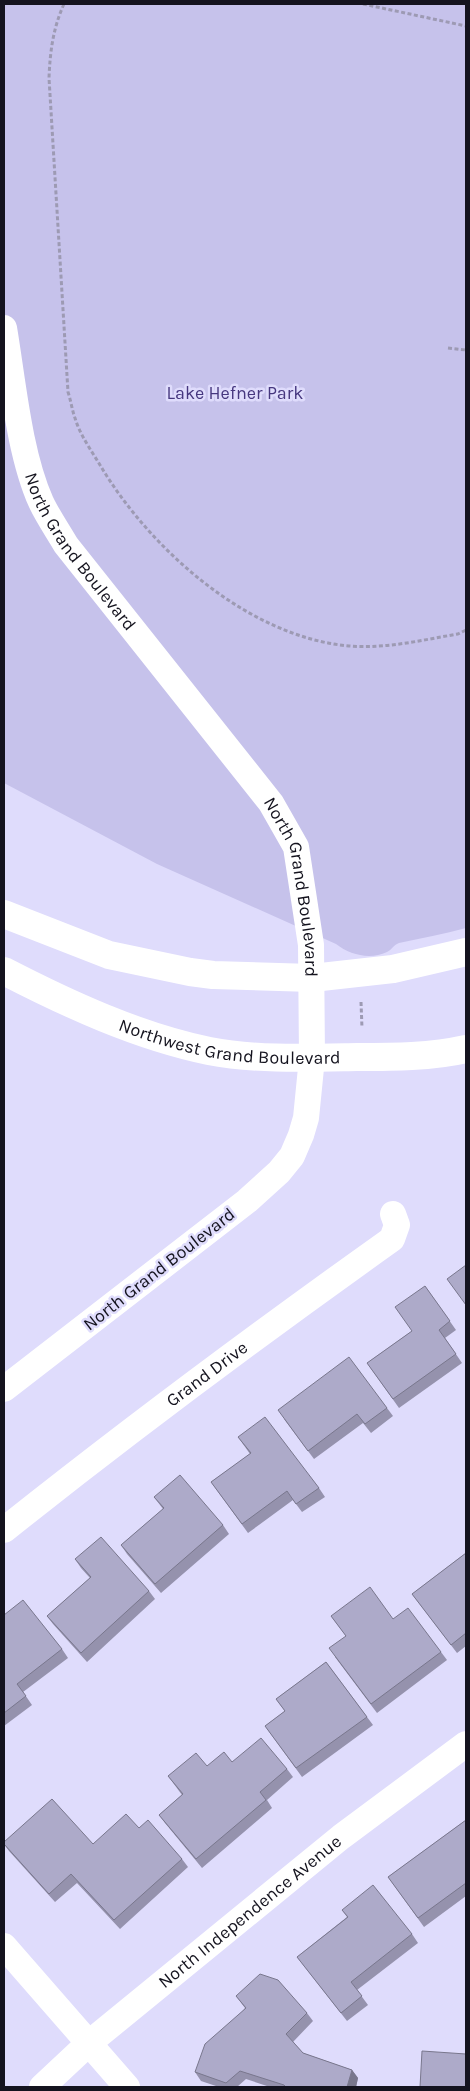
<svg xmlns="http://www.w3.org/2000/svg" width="470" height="2091" font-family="Karla,sans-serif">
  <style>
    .green { fill: #c6c2eb }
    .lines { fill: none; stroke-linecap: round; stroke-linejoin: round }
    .path { stroke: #9d9ab3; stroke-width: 3; stroke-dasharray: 4 2.5; stroke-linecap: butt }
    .street { stroke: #fff; stroke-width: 26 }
    .secondary { stroke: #fff; stroke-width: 28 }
    .wall { fill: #9592ad }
    .shaded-wall { fill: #79778d }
    .building { fill: #adaac9; stroke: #79778d }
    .labels { text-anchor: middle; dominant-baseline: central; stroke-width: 5; stroke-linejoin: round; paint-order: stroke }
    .park-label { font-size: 18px; fill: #46377f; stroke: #dfdcfc }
    .street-label { font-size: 18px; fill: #14131e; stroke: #dfdcfc }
  </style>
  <rect width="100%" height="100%" fill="#dfdcfc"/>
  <path class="green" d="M 4,4 L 466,4 L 466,928 C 444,934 421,938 399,943 C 393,945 392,950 387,952 C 370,960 350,955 336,944 L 157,864 L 4,783 Z"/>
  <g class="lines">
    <path class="path" d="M 64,4 C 53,28 50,52 49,78 L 68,392 C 71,401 72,410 75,418 C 80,435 91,450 100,465 C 150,549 248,637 349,646 C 386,649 422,640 458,634 L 466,630
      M 363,4 L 466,26
      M 448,348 L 466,350
      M 361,1002 L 362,1028"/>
    <g class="street">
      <path id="s1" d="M 4,328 C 13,381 19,453 41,502 C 48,517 58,531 66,545 L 271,803 L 296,847 L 311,945 L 312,1058 L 306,1118 L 301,1135 L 292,1156 L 279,1172 L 247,1201 L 4,1389"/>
      <path id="s2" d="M 4,1530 C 131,1429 260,1333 392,1239 L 397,1225 L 393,1214"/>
      <path d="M 4,1946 L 127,2087"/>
      <path id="s3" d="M 42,2087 L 89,2043 L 341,1837 L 466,1744"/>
    </g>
    <g class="secondary">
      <path d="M 4,914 L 109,955 L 190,972 L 213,975 L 312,978 L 393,969 L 466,952"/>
      <path id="s4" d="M 4,971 C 68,1004 137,1036 209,1051 C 257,1060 307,1058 357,1057 C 393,1057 431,1057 466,1049"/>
    </g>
  </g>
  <path class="wall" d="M 425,1286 L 456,1330 L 445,1338 L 462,1363 L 399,1408 L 367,1363 L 412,1331 Z
    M 387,1408 L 393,1416 L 371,1433 L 363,1423 L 314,1459 L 284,1419 Z
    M 238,1437 L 319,1488 L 325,1497 L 302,1512 L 293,1500 L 248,1533 L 211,1482 L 250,1454 Z
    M 154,1497 L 223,1525 L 229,1534 L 161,1593 L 127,1554 L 121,1545 L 163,1509 Z
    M 466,1553 L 466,1646 L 457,1653 L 412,1594 Z
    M 75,1559 L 149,1591 L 155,1599 L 87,1662 L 53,1624 L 47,1616 L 90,1578 L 81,1568 Z
    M 4,1615 L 62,1649 L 68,1658 L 23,1692 L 32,1705 L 4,1726 Z
    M 331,1616 L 393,1619 L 441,1652 L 447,1660 L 377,1713 L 335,1657 L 346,1636 Z
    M 326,1662 L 373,1725 L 302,1777 L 265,1726 L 285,1711 L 276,1699 Z
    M 232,1762 L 287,1769 L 293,1777 L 267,1800 L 272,1808 L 202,1868 L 165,1823 L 159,1815 L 182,1795 L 168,1776 Z
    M 466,1820 L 466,1896 L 424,1927 L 388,1877 Z
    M 139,1828 L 182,1859 L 188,1867 L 120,1929 L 77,1883 L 55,1902 L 9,1851 L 4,1844 L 93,1844 Z
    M 342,1910 L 412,1934 L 418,1943 L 357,1990 L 368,2005 L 347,2021 L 297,1957 L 347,1917 Z
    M 236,1996 L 307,2013 L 313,2021 L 293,2042 L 303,2053 L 352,2070 L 358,2078 L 356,2087 L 270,2087 L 246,2079 L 237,2087 L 219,2087 L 201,2081 L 195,2072 L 245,2008 Z"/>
  <path class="shaded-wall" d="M 352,2070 L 358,2078 L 356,2087 L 347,2087 Z"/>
  <path class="building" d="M 466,1265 L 466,1305 L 447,1279 Z
    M 425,1286 L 450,1321 L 439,1330 L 456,1354 L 393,1399 L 367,1363 L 412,1331 L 395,1307 Z
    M 349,1357 L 387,1408 L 365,1424 L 357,1414 L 308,1451 L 278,1410 Z
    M 265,1417 L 319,1488 L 296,1504 L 287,1491 L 242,1524 L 211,1482 L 251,1453 L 238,1437 Z
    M 180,1475 L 223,1525 L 155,1584 L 121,1545 L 164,1508 L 154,1497 Z
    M 101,1537 L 149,1591 L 81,1653 L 47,1616 L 91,1577 L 75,1559 Z
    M 466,1553 L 466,1633 L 451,1645 L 412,1594 Z
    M 370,1587 L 393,1619 L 408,1608 L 441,1652 L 371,1704 L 329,1648 L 346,1636 L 331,1616 Z
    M 23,1600 L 62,1649 L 17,1684 L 26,1696 L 4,1713 L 4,1615 Z
    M 326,1662 L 367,1717 L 296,1768 L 265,1726 L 285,1711 L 276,1699 Z
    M 261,1738 L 287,1769 L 260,1792 L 266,1800 L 196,1859 L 159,1815 L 183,1794 L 168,1776 L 196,1753 L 207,1766 L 224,1752 L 232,1762 Z
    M 52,1799 L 93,1844 L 126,1814 L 139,1828 L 148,1820 L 182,1859 L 114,1920 L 71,1874 L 49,1894 L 4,1844 L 4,1842 Z
    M 466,1820 L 466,1883 L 418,1918 L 388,1877 Z
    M 373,1885 L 412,1934 L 351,1982 L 362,1996 L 341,2013 L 297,1957 L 348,1917 L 342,1910 Z
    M 260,1974 L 278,1980 L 307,2013 L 286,2034 L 303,2053 L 352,2070 L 347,2087 L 286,2087 L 284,2085 L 240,2071 L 226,2083 L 195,2072 L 205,2044 L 246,2008 L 236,1996 Z
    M 422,2051 L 466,2054 L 466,2087 L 420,2087 Z"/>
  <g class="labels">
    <g class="park-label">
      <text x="235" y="393">Lake Hefner Park</text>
    </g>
    <g class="street-label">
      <text stroke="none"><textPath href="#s1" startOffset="241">North Grand Boulevard</textPath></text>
      <text stroke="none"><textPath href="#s1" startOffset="646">North Grand Boulevard</textPath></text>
      <text stroke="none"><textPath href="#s4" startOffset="240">Northwest Grand Boulevard</textPath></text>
      <text transform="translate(159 1269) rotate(-38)">North Grand Boulevard</text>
      <text stroke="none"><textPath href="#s2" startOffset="256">Grand Drive</textPath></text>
      <text stroke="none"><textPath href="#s3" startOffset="272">North Independence Avenue</textPath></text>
    </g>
  </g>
  <rect width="470" height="2091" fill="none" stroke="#14131e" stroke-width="10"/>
</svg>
